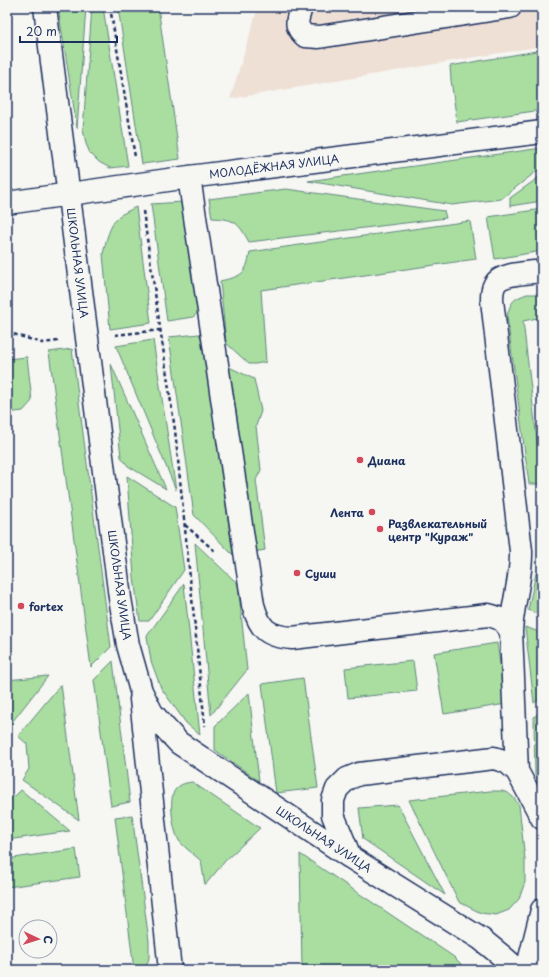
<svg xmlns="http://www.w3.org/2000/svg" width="549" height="977" font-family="'Playpen Sans',sans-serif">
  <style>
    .built { fill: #efe0d6 }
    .green { fill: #a9dea0; stroke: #62867f }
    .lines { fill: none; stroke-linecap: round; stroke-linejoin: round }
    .minor-casing { stroke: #1b2f5e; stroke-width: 25 }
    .path { stroke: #1b2f5e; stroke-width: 2.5; stroke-dasharray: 4 3; stroke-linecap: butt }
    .minor { stroke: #f6f6f2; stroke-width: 22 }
    .poi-dot { fill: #d1495b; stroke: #f6f6f2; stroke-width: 1.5 }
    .labels { text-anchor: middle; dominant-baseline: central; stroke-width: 4; stroke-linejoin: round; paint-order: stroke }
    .street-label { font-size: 11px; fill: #1b2f5e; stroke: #f6f6f2 }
    .poi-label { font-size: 11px; font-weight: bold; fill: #1b2f5e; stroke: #f6f6f2; text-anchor: start }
  </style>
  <rect width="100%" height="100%" fill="#f6f6f2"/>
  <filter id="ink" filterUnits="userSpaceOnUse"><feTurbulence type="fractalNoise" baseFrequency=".025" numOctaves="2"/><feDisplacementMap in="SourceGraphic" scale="8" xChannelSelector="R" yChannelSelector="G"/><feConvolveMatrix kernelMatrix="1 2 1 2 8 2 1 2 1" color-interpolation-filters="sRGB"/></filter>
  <g filter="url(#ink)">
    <path class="built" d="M 258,7 L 542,7 L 542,46 L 230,99 Z"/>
    <path class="green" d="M 58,7 L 86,7 L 77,128 Z
      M 92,7 L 103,7 L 128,166 L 110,168 L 99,162 L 90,153 L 86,144 L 83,129 Z
      M 118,7 L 158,7 L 180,159 L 142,164 Z
      M 542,50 L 542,110 L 457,122 L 451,80 L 450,66 Z
      M 542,148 L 542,167 L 501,199 L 452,205 L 308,181 Z
      M 542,175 L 542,201 L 510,206 L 510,198 Z
      M 286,189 L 444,211 L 446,218 L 249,242 C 238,222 235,219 212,218 L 209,199 Z
      M 183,202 L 199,312 L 193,317 L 167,321 L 151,204 Z
      M 136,207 L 151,323 L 110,329 L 103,254 C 105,244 110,223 119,216 C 124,213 130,210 136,207 Z
      M 542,209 L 542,251 L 495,259 L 488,217 Z
      M 470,221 L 476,259 L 261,290 L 266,362 L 256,364 L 249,364 L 226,343 L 220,281 C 242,276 246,275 250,252 Z
      M 527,294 L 540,294 L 542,295 L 542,317 L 523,321 L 539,457 L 542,458 L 542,484 L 529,484 L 507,316 C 511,301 513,299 527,294 Z
      M 199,334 L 203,341 L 233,555 L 194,515 L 169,337 Z
      M 153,340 L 176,490 L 116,346 Z
      M 72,349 L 111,647 L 91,667 L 49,352 Z
      M 27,357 L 32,401 L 23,411 L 7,413 L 7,359 Z
      M 111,364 L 166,489 L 128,466 L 121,457 Z
      M 227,366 L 254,379 L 261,411 L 256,426 L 261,470 L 256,480 L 265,550 L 254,552 Z
      M 127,476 L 175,507 L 184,570 L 149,621 L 140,621 L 137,600 L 134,577 Z
      M 195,543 L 238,584 L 247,670 L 211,715 Z
      M 542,571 L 542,616 L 528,610 L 536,573 Z
      M 184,584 L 200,735 L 186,723 L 161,688 L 151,661 L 147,636 Z
      M 525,627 L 542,633 L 542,697 L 534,703 Z
      M 497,643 L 506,704 L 444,714 L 434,653 Z
      M 113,661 L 130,802 L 111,806 L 94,680 Z
      M 413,661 L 417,691 L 348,698 L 345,668 Z
      M 48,676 L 9,726 L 7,725 L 7,680 Z
      M 303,678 L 318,788 L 276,793 L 262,684 Z
      M 61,684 L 79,820 L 22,780 L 29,769 L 27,744 L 18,736 Z
      M 249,693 L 259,781 L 215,750 L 215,726 Z
      M 542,710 L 542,785 L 540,785 L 535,775 L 534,717 Z
      M 192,782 L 260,828 L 226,860 L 205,885 L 201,861 C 195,855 186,849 180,842 C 173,833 168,799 175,790 C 180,784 185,783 192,782 Z
      M 21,790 L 70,831 L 7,840 L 7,798 L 15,796 Z
      M 490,791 L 502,791 L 508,793 L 513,797 L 519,805 L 525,860 L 525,882 L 519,899 L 509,910 L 496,915 L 481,913 L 459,902 L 409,800 Z
      M 398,805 L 445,895 L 363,839 L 359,808 Z
      M 132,815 L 149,941 L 149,958 L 145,970 L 134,970 L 115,817 Z
      M 76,849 L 80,877 L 7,887 L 7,859 Z
      M 300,854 L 454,957 L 467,970 L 302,970 Z"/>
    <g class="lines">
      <g class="minor-casing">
        <path id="minor" d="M 45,7 L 120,598 L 128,645 L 141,691 L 152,713 L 165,728 L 179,743 L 350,857 L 481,939 L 502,956 L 518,970
          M 301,7 C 297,22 294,25 305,36 L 319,37 L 510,7
          M 189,177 L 253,605 C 260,629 266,636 292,638 L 488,615 C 501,618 504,620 511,632
          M 7,203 L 189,177 L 542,132
          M 141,699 L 170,970
          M 517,771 L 511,632 C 512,604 522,578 521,551 L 492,300 C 492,294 492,289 495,284 C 501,273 530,273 542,271
          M 350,857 L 333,815 L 333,800 L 337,789 L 347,779 L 359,774 L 494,758 L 507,762 L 517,771 L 542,818
          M 527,970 L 542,910"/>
      </g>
      <path class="path" d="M 110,7 L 135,157
        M 143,211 L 175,430 L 205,726
        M 7,332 L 42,343 L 59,341
        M 115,335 L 160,330
        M 185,525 L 216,552"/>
      <use href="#minor" class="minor"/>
    </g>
  </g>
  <g class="poi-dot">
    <circle cx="360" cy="460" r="4"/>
    <circle cx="372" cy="512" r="4"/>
    <circle cx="380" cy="529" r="4"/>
    <circle cx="297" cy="573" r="4"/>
    <circle cx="21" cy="606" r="4"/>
  </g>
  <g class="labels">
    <g class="street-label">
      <text transform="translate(274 166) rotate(-7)">МОЛОДЁЖНАЯ УЛИЦА</text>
      <text transform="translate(78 263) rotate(83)">ШКОЛЬНАЯ УЛИЦА</text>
      <text transform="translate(120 585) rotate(82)">ШКОЛЬНАЯ УЛИЦА</text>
      <text transform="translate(324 839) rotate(33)">ШКОЛЬНАЯ УЛИЦА</text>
    </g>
    <g class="poi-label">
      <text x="368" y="460">Диана</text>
      <text x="364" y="512" text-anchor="end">Лента</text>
      <text x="388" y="523">Развлекательный<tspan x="388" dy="13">центр "Кураж"</tspan></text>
      <text x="305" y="573">Суши</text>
      <text x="29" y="606">fortex</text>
    </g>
  </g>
  <rect width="549" height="977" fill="none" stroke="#f6f6f2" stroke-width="24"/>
  <rect x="12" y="12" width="525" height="953" fill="none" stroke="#1b2f5e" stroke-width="1.5" filter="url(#ink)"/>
  <g transform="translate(38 939) rotate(94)"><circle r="19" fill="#f6f6f2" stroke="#9ea6b7"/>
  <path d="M0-3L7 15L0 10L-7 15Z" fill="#d1495b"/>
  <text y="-6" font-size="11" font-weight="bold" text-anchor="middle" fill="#1b2f5e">С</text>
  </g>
  <path d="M20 36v6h97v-6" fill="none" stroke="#1b2f5e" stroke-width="2"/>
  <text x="26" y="36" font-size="12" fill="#1b2f5e" stroke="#f6f6f2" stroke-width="3" paint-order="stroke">20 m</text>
</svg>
